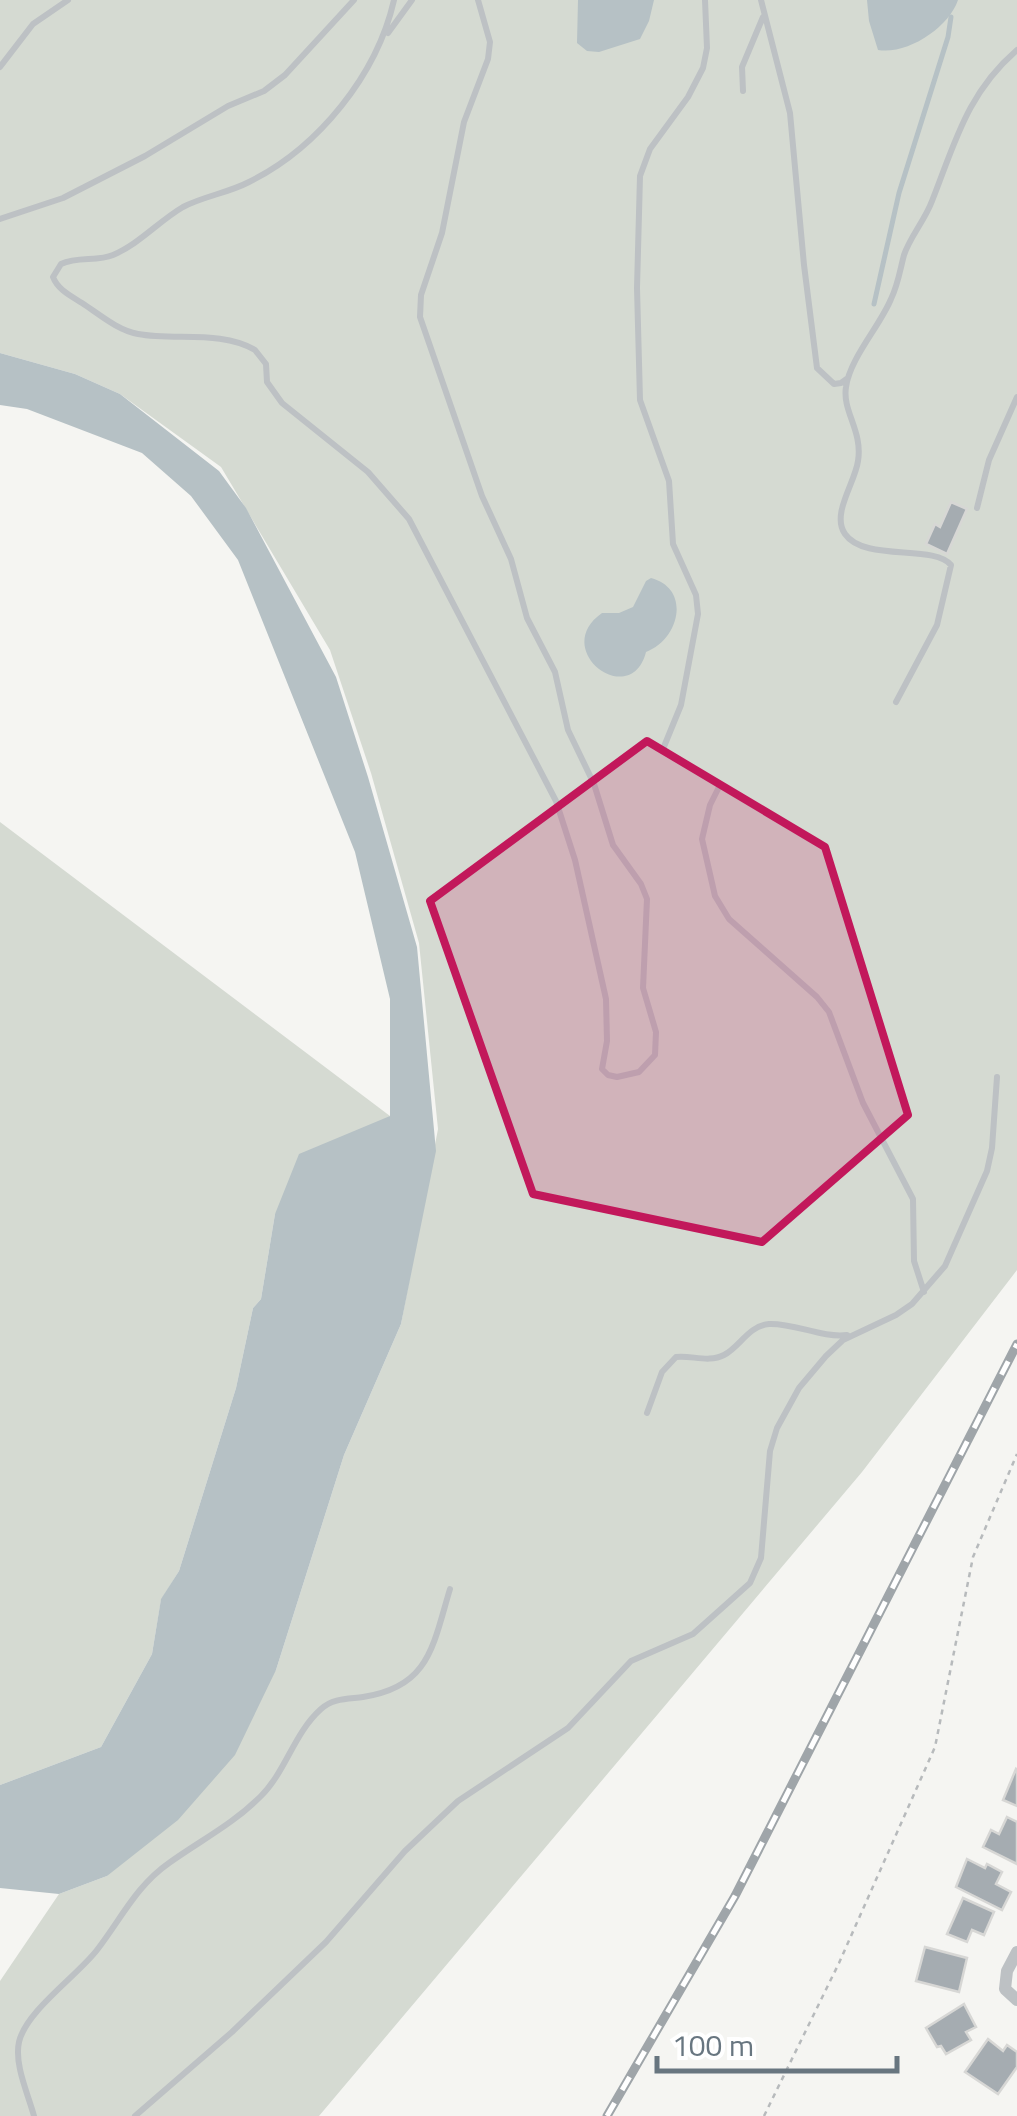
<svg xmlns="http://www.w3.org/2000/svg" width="1017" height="2116" font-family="'Titillium Web',sans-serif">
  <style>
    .green { fill: #d5dad2 }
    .water { fill: #b6c1c5 }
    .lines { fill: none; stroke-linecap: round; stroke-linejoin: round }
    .stream { stroke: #b6c1c5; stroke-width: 5 }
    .building { fill: #a5acb1; stroke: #d7d7d5; stroke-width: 2.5 }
    .path { stroke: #b7babc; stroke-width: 2.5; stroke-dasharray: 5 5; stroke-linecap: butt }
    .service { stroke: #bdc1c4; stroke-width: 6 }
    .minor { stroke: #bdc1c4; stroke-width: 12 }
    .rail-casing { stroke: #9fa5a9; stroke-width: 9 }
    .rail { stroke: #fff; stroke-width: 5; stroke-dasharray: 15; stroke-linecap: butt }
    .marked { fill: #c2185b; fill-opacity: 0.2; stroke: #c2185b; stroke-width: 8; stroke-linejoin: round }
  </style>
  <rect width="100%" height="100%" fill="#f5f5f2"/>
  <path class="green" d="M 0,0 L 1017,0 L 1017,1270 L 862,1472 L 319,2116 L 0,2116 L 0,1981 L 59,1894 L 107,1876 L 276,1670 L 344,1455 L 401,1324 L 438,1129 L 419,943 L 371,773 L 330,650 L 221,467 L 120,394 L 75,374 L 0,353 Z
    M 0,822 L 390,1116 L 275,1214 L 261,1299 L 253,1308 L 236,1388 L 179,1571 L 161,1600 L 152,1654 L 101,1747 L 0,1785 Z"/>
  <path class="water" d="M 578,0 L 654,0 L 649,21 L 640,39 L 599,52 L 587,51 L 577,43 Z
    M 867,0 L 958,0 C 949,27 908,55 878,50 L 869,21 Z
    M 0,353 L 75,374 L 120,394 L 219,471 L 246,508 L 336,677 L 368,777 L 417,947 L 436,1151 L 401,1324 L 344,1455 L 276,1670 L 235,1755 L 178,1820 L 107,1876 L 59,1894 L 0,1888 L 0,1785 L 101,1747 L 152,1654 L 161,1599 L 179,1571 L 236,1388 L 253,1308 L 261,1299 L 275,1214 L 299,1154 L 390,1116 L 390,999 L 355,852 L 238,560 L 191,496 L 142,453 L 27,409 L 0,405 Z
    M 651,578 C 692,589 679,640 646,652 C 631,711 549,650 602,613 L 619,613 L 633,607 L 646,581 Z"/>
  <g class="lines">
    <path class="stream" d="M 874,304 L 899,193 L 948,37 L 951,17"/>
  </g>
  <path class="building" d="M 951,502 L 967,509 L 947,554 L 926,544 L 935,524 L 940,527 Z
    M 1016,1769 L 1017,1770 L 1017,1806 L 1003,1800 Z
    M 1007,1817 L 1017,1822 L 1017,1864 L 983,1847 L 991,1830 L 999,1834 Z
    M 967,1859 L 985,1868 L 987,1864 L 1002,1872 L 996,1884 L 1011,1892 L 1002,1910 L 956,1887 Z
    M 963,1898 L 994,1912 L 984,1935 L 972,1930 L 967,1942 L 947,1934 Z
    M 925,1947 L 967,1958 L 959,1992 L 916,1981 Z
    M 964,2004 L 976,2027 L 966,2032 L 971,2040 L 946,2054 L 941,2046 L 937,2047 L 926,2028 Z
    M 988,2039 L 1003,2051 L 1007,2045 L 1017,2052 L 1017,2067 L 998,2094 L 965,2072 Z"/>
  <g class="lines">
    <path class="path" d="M 764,2116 L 839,1963 L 935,1747 L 973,1557 L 1017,1454"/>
    <path class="service" d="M 394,0 C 377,75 318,148 249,182 C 228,193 204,196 183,207 C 159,221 139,244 113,255 C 97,262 78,256 61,264 L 53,277 C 58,290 71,296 82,303 C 99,314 117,330 138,334 C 175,341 221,330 255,350 L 266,364 L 267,382 L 282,403 L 368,472 L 409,519 L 556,801 L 575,860 L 606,999 L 607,1041 L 602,1069 L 608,1075 L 617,1077 L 639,1072 L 655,1055 L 656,1032 L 643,988 L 647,899 L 641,884 L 613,845 L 594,784 L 568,730 L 555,672 L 527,618 L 511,559 L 482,496 L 420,317 L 421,295 L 442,233 L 464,122 L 488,59 L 490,42 L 478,0
      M 761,0 L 790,113 L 804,265 L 817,368 L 834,384 L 841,383 L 848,378
      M 388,33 L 412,0
      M 0,67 L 33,24 L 68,0
      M 743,91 L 742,67 L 763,17
      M 0,219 L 63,198 L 145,156 L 228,106 L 264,91 L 285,75 L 354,0
      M 977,508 L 989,460 L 1017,397
      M 896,702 L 937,625 L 951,565 C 934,544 864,562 845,534 C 831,514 855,483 858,461 C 863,431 842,411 846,387 C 850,358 880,326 891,299 C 898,285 900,270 904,255 C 910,237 925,220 932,201 C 955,143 967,93 1017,50
      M 663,749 L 681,705 L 698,614 L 696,595 L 673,544 L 669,481 L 640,400 L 637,288 L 640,176 L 650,149 L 688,97 L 703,68 L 707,48 L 705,0
      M 720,785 L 710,805 L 702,839 L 715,896 L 729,919 L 817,997 L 829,1012 L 863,1103 L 913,1199 L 914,1261 L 924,1292
      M 647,1413 L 662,1372 L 676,1357 C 691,1355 709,1363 724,1355 C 740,1347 748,1326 769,1324 C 795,1323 821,1338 847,1335
      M 34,2116 C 28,2094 14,2064 19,2042 C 26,2011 77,1976 97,1950 C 121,1919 136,1886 169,1863 C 201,1840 232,1825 261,1796 C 286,1771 294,1733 321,1709 C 333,1698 348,1699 363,1697 C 430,1687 433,1645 450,1589
      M 135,2116 L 232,2032 L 326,1942 L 405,1851 L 458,1801 L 568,1728 L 631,1661 L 693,1634 L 750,1583 L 761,1558 L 770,1451 L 777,1428 L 799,1388 L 826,1356 L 843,1340 L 896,1315 L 912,1304 L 945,1266 L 987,1171 L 992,1148 L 997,1077"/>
    <path class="minor" d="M 1017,1952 L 1007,1971 L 1005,1989 L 1017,2000"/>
    <g class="rail-casing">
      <path id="rail" d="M 607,2116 L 735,1896 L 1017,1344"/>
    </g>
    <use href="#rail" class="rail"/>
  </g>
  <path class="marked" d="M 647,741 L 825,847 L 908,1115 L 762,1242 L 533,1194 L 430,901 Z"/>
  <path d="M657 2056v15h240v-15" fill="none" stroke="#687680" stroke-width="5"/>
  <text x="672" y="2056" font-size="30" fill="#687680" stroke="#ffffff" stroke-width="8" paint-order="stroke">100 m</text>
</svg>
